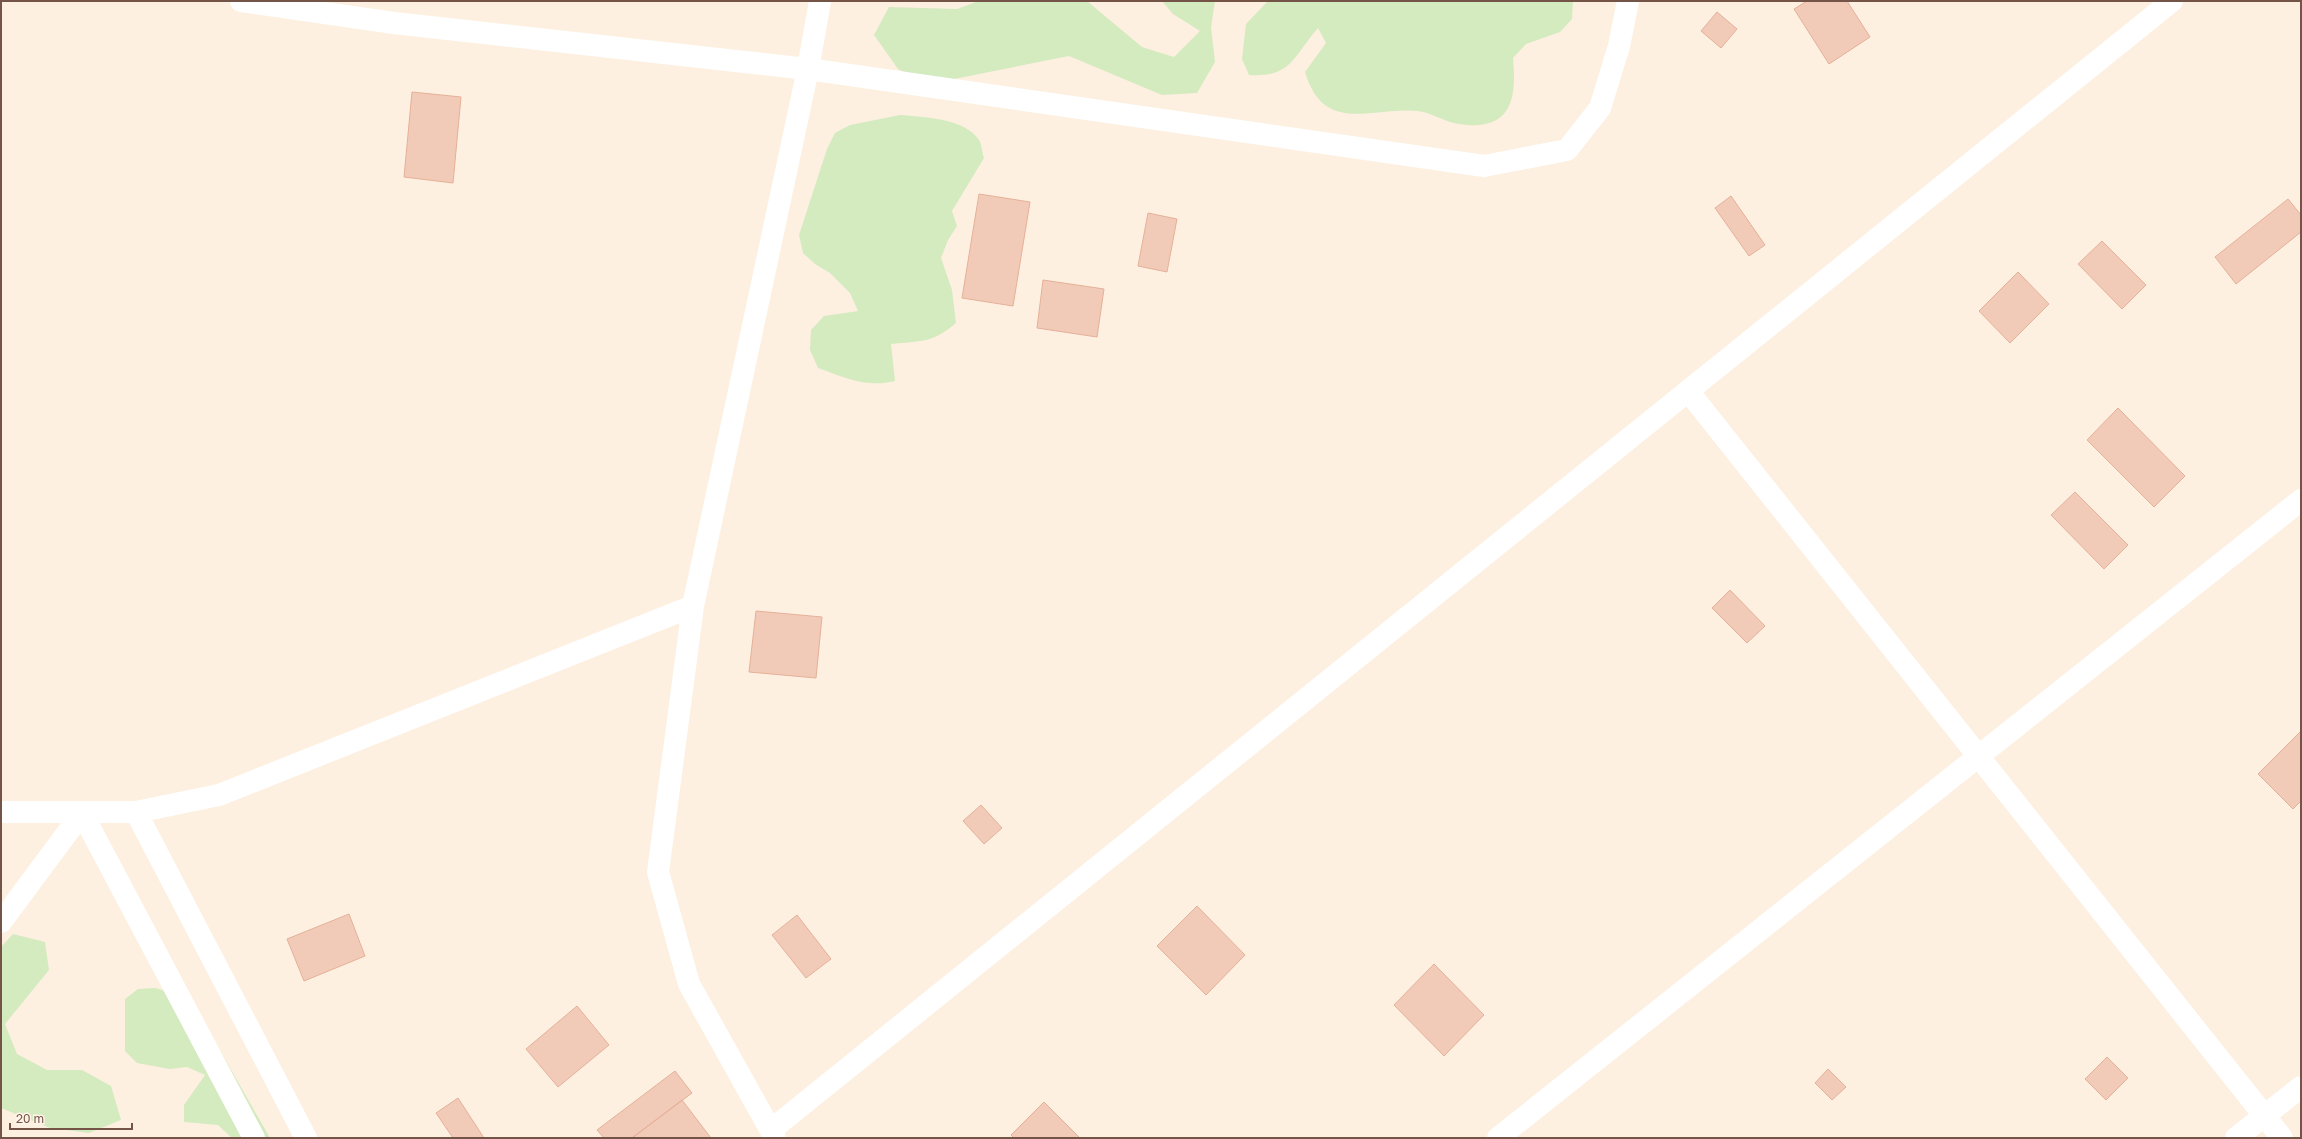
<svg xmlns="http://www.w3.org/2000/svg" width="2302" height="1139" font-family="'Golos Text',sans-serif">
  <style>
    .green { fill: #d4eabf }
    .building { fill: #f2cbb8; stroke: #e5b098 }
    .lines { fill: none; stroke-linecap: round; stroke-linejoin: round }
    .minor { stroke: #fff; stroke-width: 22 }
  </style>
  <rect width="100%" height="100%" fill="#fdf0e1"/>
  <path class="green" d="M 979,1 L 1087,1 L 1142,47 L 1174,57 L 1200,31 L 1173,14 L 1162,1 L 1215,1 L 1211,27 L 1215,62 L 1197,93 L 1162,95 L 1069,56 L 929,84 L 898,69 L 874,35 L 889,7 L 957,9 Z
    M 1268,1 L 1573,1 L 1572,19 L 1560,32 L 1526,44 L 1513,58 C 1517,100 1511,132 1459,124 C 1445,122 1432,113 1418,111 C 1373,106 1324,136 1305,72 L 1326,43 L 1318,28 C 1293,56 1292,78 1249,75 L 1242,59 L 1246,24 Z
    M 900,115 C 923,117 965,118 979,140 C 982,144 982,153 984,158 L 952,211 L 957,226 L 948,240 L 941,258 L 952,290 L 956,323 C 933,343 921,341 891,344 L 895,381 C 866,388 846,378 818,368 L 810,350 L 811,330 L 824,316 L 858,311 L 850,293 L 830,273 L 815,264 L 803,253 L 799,235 L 827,149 L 835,133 L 850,125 Z
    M 13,934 L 45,942 L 49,970 L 5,1024 L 17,1054 L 47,1070 L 82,1070 L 111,1086 L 121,1120 L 89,1133 L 50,1128 L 1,1108 L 1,947 Z
    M 155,988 L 190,998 L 270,1138 L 232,1138 L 218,1125 L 184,1122 L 184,1105 L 205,1075 L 187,1067 L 170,1069 L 137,1063 L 125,1051 L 125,999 L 138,989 Z"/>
  <path class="building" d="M 1807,1 L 1847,1 L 1870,37 L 1829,64 L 1794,9 Z
    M 1717,12 L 1737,29 L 1721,48 L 1701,31 Z
    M 412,92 L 461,97 L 453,183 L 404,177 Z
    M 979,194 L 1030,202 L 1013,306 L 962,298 Z
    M 1731,196 L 1765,245 L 1749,256 L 1715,208 Z
    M 2288,199 L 2301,215 L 2301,232 L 2236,284 L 2215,257 Z
    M 1148,213 L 1177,219 L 1167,272 L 1138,266 Z
    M 2102,241 L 2146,285 L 2122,309 L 2078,264 Z
    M 2018,272 L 2049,304 L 2010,343 L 1979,311 Z
    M 1043,280 L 1104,289 L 1097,337 L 1037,328 Z
    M 2118,408 L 2185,476 L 2154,507 L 2087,440 Z
    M 2075,492 L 2128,545 L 2104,569 L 2051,515 Z
    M 1730,590 L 1765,626 L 1747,643 L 1712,608 Z
    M 756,611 L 822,617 L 816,678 L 749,672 Z
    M 2301,731 L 2301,801 L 2293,809 L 2258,774 Z
    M 981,805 L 1002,828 L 984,844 L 963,821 Z
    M 1197,906 L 1245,955 L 1206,995 L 1157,946 Z
    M 349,914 L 365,956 L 304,981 L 287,939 Z
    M 797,915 L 831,959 L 806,978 L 772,935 Z
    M 1434,964 L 1484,1015 L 1444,1056 L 1394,1005 Z
    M 577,1006 L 609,1045 L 558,1087 L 526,1049 Z
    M 2107,1057 L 2128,1078 L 2106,1100 L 2085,1079 Z
    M 1828,1069 L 1846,1087 L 1832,1100 L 1815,1083 Z
    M 675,1071 L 692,1093 L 632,1138 L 604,1138 L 597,1130 Z
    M 458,1098 L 484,1138 L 453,1138 L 436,1113 Z
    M 682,1100 L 711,1138 L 632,1138 Z
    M 1044,1102 L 1080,1138 L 1014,1138 L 1011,1135 Z"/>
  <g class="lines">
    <path class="minor" d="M 241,1 L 394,23 L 808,69 L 1484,166 L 1567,150 L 1600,108 L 1619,46 L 1628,1
      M 1688,391 L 2282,1138
      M 1,812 L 136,812 L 219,795 L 693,606
      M 136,812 L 306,1138
      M 1,922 L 82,813 L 254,1138
      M 771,1130 L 2172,1
      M 775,1138 L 689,984 L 658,872 L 693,606 L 808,69 L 820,1
      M 1498,1138 L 2301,500
      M 2236,1138 L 2301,1087"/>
  </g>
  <rect width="2302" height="1139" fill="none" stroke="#745447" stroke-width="4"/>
  <path d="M10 1123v6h122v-6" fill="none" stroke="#745447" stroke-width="2"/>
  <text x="16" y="1123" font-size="12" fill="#745447" stroke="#fff4e7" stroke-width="3" paint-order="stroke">20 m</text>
</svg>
